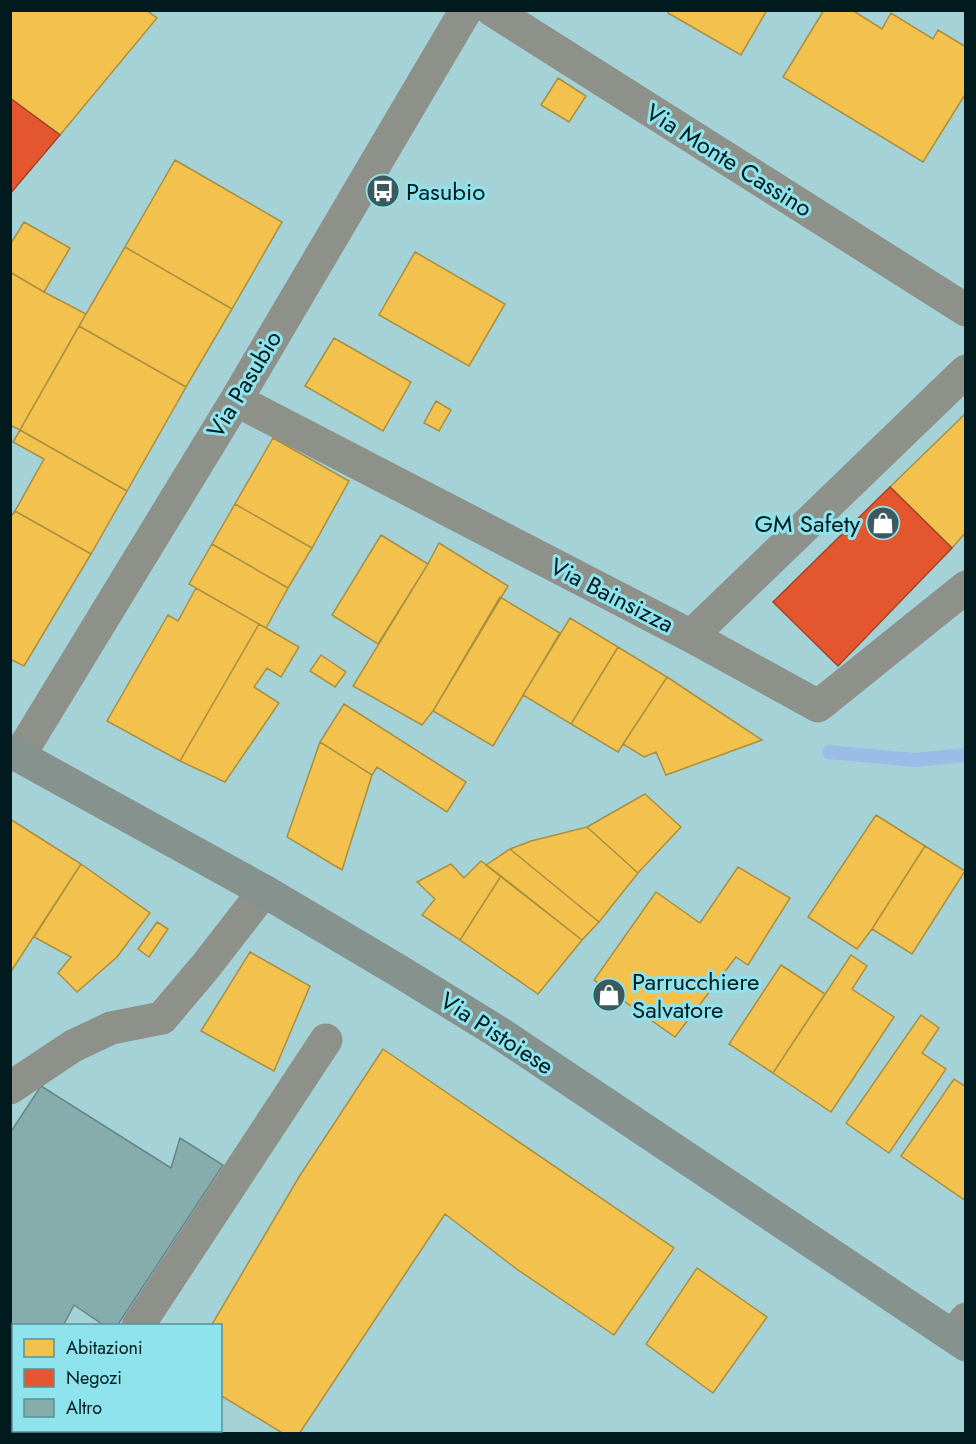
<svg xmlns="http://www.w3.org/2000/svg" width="976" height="1444" font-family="Jost,sans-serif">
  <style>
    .homes { fill: #f2c14e; stroke: #aa8f3f; stroke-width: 1.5 }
    .shops { fill: #e4572e; stroke: #a04529; stroke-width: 1.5 }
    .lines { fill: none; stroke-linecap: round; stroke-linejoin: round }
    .stream { stroke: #9cbce8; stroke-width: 14 }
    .building { fill: #87acac; stroke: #668788; stroke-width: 1.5 }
    .minor { stroke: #8d918a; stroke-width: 33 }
    .major { stroke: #85928d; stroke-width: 33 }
    .labels { text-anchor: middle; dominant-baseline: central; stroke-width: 6; stroke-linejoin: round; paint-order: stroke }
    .street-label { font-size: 24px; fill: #011a1d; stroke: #8ee3ed }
    .poi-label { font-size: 24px; fill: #011a1d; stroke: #8ee3ed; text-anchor: start }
  </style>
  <rect width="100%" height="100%" fill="#a4d2d7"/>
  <path class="homes" d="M 10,10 L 146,10 L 157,18 L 60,135 L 10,98 Z
    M 670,10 L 767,10 L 741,55 L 668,13 Z
    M 824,10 L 852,10 L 882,29 L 891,13 L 933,39 L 938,30 L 966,47 L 966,93 L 923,162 L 783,77 Z
    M 558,78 L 586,96 L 569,122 L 541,105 Z
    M 175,160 L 282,222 L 232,309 L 125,247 Z
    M 24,222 L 70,248 L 44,292 L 10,272 L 10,245 Z
    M 125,247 L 232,309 L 186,387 L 79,326 Z
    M 415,252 L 505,304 L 469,366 L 379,315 Z
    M 10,272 L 44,292 L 86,314 L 20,430 L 10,425 Z
    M 79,326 L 186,387 L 127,491 L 20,430 Z
    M 334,338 L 411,382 L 383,431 L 305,386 Z
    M 436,401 L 451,410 L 439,431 L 424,423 Z
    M 966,413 L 966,532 L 952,548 L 890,487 Z
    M 20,430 L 127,491 L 91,554 L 15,511 L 44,459 L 13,442 Z
    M 273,438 L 349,481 L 312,548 L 235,504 Z
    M 235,504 L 312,548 L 288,588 L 212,544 Z
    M 15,511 L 91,554 L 24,666 L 10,659 L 10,518 Z
    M 381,535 L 428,564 L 378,644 L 332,615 Z
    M 439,543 L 508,586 L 433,711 L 422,725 L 353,686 L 428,564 Z
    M 212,544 L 288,588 L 266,628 L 189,584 Z
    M 196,588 L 259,624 L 180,761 L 107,721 L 168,615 L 178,621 Z
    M 500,597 L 560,633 L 493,746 L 433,711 Z
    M 570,618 L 618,647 L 571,724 L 523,695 Z
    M 259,624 L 299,647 L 281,677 L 267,668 L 254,687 L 279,703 L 225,782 L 180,761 Z
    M 618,647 L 667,677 L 618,752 L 571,724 Z
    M 321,655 L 346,672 L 335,687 L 310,671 Z
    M 667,677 L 762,740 L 666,775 L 656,752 L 644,757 L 623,744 Z
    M 344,704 L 466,782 L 447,812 L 377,767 L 372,775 L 320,742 Z
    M 320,742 L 372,775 L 342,870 L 287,837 Z
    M 645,794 L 681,827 L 638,873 L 587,827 Z
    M 876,815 L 925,846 L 872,929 L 857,949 L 808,917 Z
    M 10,819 L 81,864 L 10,973 Z
    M 587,827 L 638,873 L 599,922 L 510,849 L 531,841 Z
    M 925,846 L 965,871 L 912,954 L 872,929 Z
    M 510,849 L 599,922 L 582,940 L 486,865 Z
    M 481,861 L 501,876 L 460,940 L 422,915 L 435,899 L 417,882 L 451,864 L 464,878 Z
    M 81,864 L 150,913 L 117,957 L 77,992 L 58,973 L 71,957 L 34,937 Z
    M 738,867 L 790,898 L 748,965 L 736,957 L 675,1037 L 594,980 L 656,892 L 700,923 Z
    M 501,876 L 582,940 L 538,994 L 460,940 Z
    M 157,922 L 168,929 L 149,957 L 138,949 Z
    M 250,952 L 310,986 L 274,1071 L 201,1031 Z
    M 851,955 L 867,966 L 852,989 L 894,1017 L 831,1112 L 773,1073 Z
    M 781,965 L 825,994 L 773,1073 L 729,1044 Z
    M 921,1015 L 939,1028 L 922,1053 L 946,1069 L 889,1153 L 846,1123 Z
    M 383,1049 L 674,1248 L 614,1335 L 518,1270 L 445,1214 L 299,1434 L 284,1434 L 220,1395 L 220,1326 L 211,1326 L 299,1177 Z
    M 954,1079 L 966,1087 L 966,1201 L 901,1156 Z
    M 697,1268 L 767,1317 L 713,1393 L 646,1344 Z"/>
  <path class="shops" d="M 10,98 L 60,135 L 10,194 Z
    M 890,487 L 952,548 L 838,666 L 773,602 Z"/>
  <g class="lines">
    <path class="stream" d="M 829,752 L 914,760 L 966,755"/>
  </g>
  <path class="building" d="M 41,1086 L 171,1168 L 180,1138 L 223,1165 L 117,1326 L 105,1326 L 74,1305 L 63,1326 L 14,1326 L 14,1337 L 10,1335 L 10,1133 Z"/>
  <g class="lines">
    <path class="minor" d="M 492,10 L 966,310
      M 236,400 L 691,636 L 818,706 L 966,587
      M 691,636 L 966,371
      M 19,756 L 236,400 L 466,10
      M 10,1088 L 73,1046 L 111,1028 L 162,1018 L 205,967 L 264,891
      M 138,1326 L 326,1040
      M 953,1336 L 966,1319
      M 10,1396 L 14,1397"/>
    <path class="major" d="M 10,751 L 264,891 L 399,971 L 498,1032 L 966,1345"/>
  </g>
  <defs>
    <g id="bus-disc" transform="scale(1.725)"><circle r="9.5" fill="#3a5a5e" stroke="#8ee3ed"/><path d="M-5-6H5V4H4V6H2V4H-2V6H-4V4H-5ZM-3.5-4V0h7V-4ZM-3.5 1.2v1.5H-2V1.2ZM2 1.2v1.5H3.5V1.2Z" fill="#fff"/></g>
    <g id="shop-disc" transform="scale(1.725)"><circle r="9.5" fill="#3a5a5e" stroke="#8ee3ed"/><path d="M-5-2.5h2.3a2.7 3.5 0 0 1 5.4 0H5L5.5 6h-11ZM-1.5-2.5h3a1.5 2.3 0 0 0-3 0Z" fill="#fff"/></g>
  </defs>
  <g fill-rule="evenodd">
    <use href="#bus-disc" x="383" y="191"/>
    <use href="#shop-disc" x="883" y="523"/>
    <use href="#shop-disc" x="609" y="995"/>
  </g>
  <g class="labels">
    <g class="street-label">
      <text transform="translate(729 160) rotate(32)">Via Monte Cassino</text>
      <text transform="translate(244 384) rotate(-59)">Via Pasubio</text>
      <text transform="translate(612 595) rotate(27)">Via Bainsizza</text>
      <text transform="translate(497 1033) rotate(33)">Via Pistoiese</text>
    </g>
    <g class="poi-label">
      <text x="406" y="191">Pasubio</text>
      <text x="860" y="523" text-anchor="end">GM Safety</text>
      <text x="632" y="981">Parrucchiere<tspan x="632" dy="28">Salvatore</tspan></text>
    </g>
  </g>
  <rect width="976" height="1444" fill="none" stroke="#011a1d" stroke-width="24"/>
  <rect x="12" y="1324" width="210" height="108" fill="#8ee3ed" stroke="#56939a" stroke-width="1.5"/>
  <rect x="24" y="1339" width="30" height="18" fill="#f2c14e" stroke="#56939a" stroke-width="1.5"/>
  <text x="66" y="1354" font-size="18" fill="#011a1d">Abitazioni</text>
  <rect x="24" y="1369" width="30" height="18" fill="#e4572e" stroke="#56939a" stroke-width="1.5"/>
  <text x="66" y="1384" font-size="18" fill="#011a1d">Negozi</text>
  <rect x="24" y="1399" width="30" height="18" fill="#87acac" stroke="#56939a" stroke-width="1.5"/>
  <text x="66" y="1414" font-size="18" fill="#011a1d">Altro</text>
</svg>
